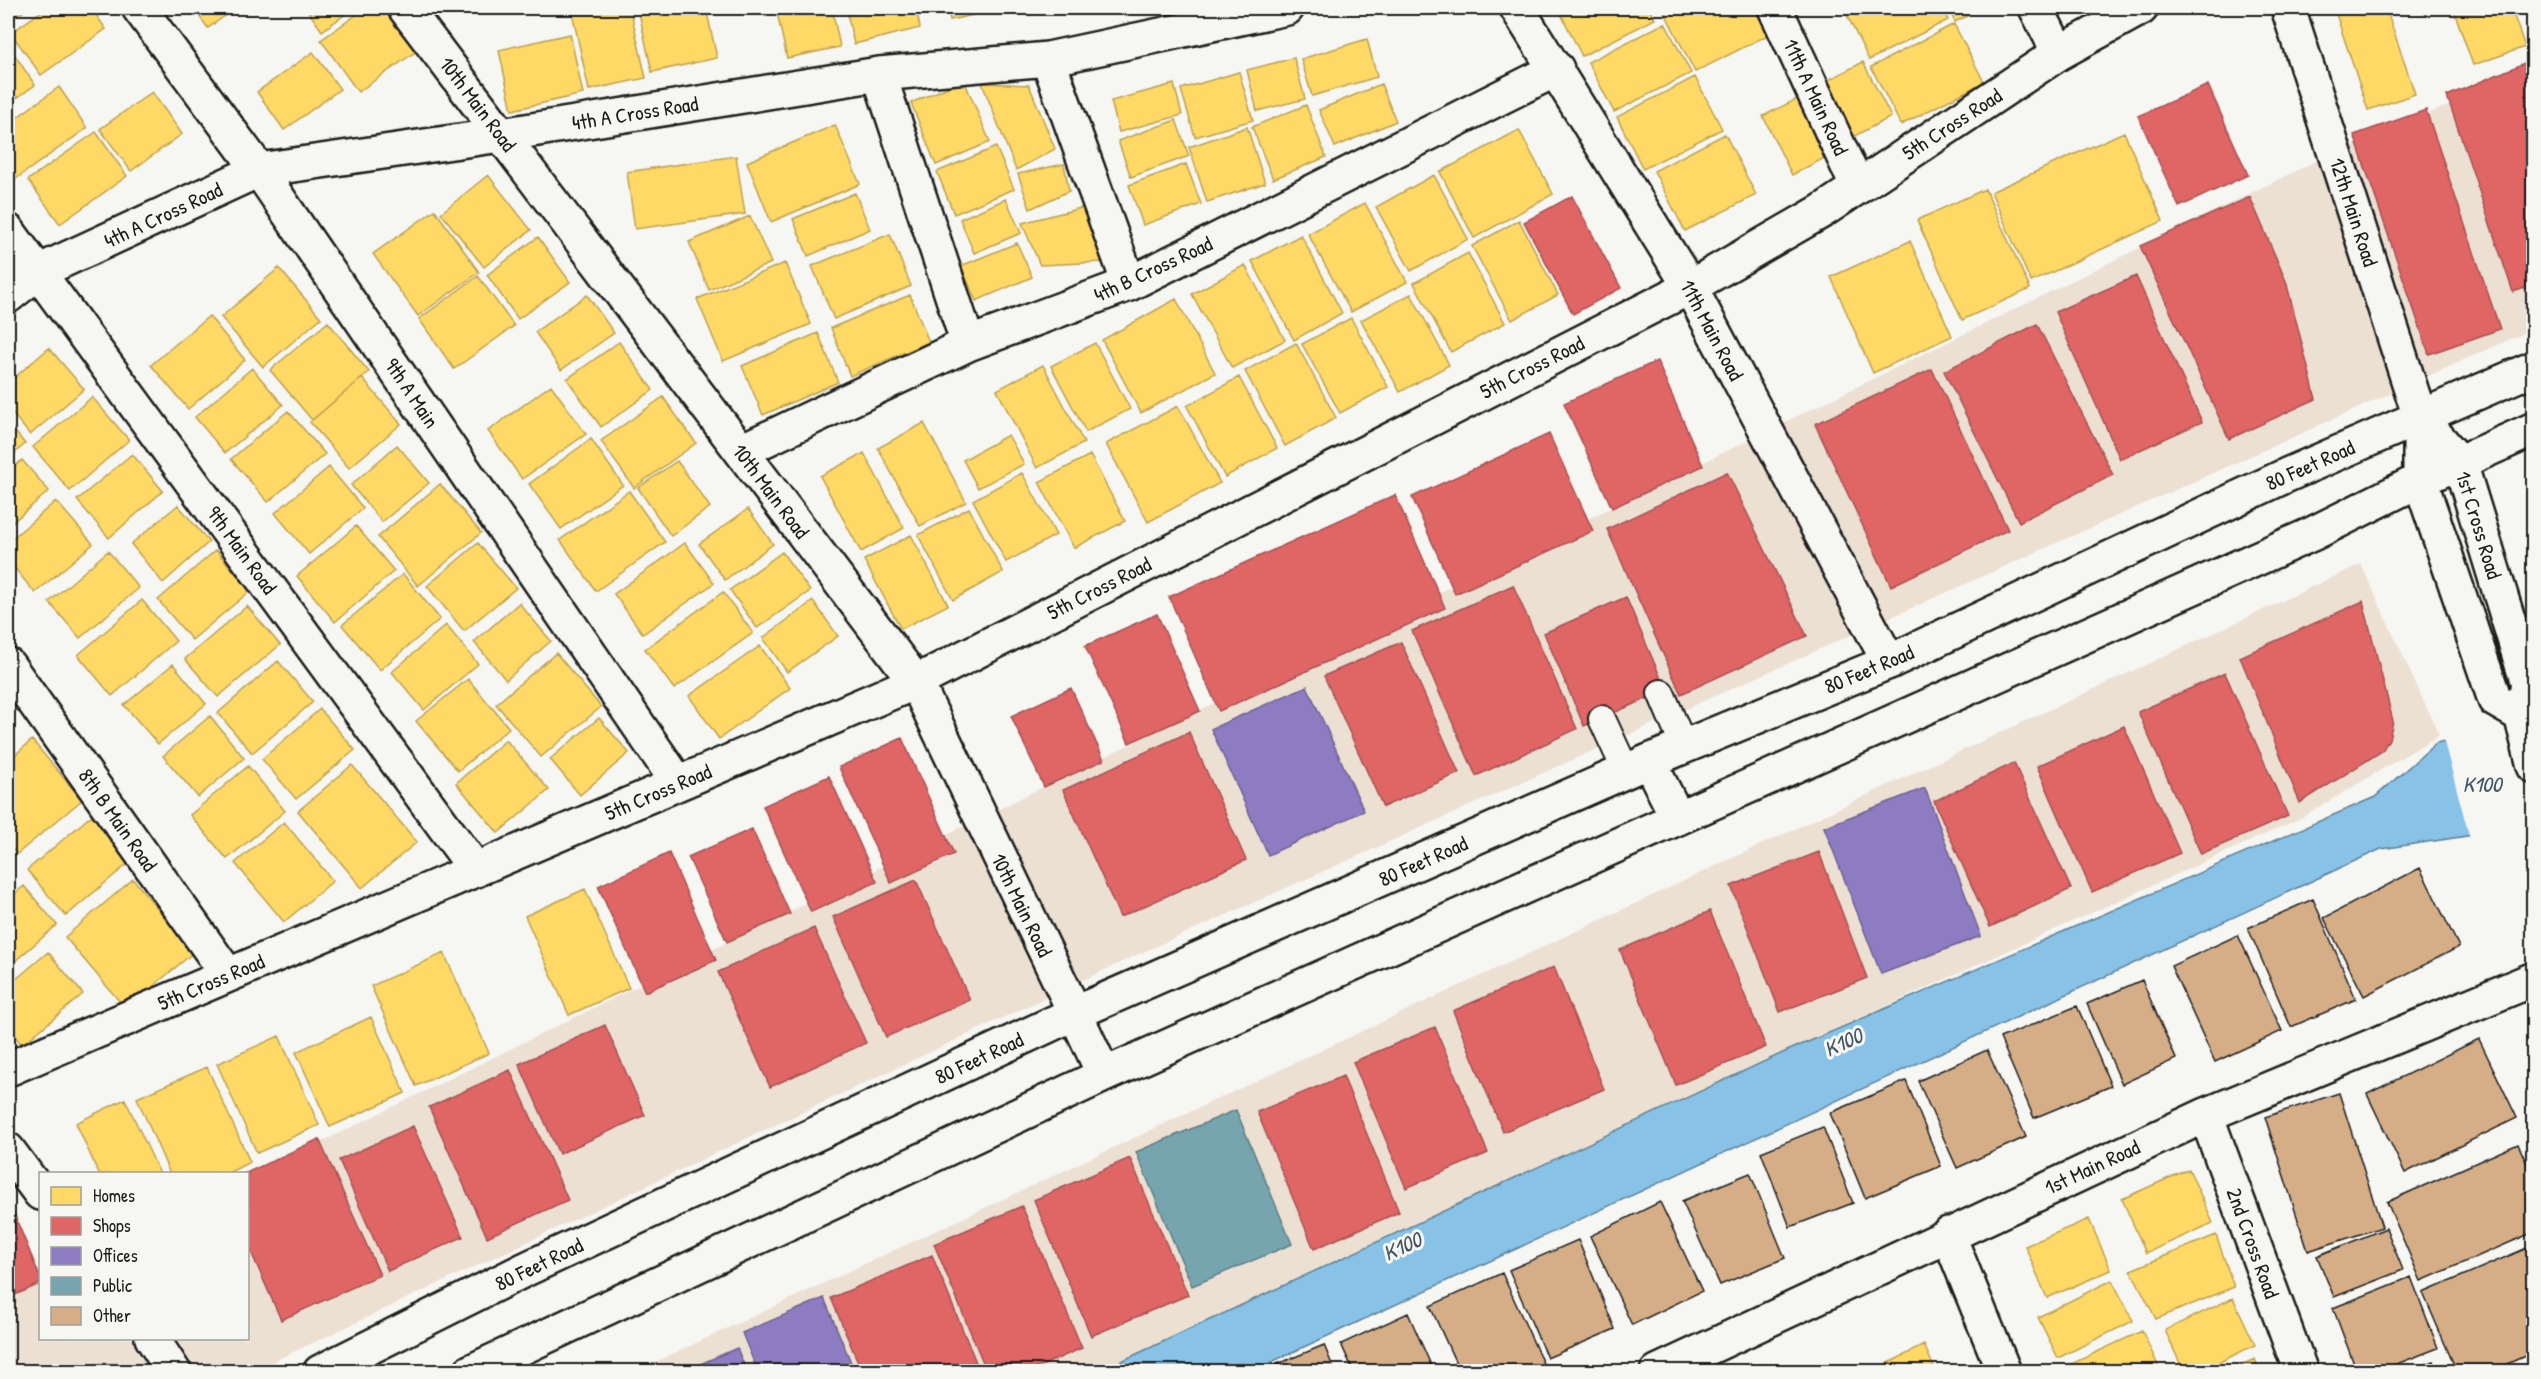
<svg xmlns="http://www.w3.org/2000/svg" width="2541" height="1379" font-family="'Patrick Hand',sans-serif">
  <style>
    .built { fill: #ece0d2 }
    .water { fill: #88c2e7; stroke: #5d8096; stroke-width: 1.5 }
    .pier { fill: #f6f6f2 }
    .homes { fill: #ffd966; stroke: #bba050; stroke-width: 1.5 }
    .shops { fill: #e06666; stroke: #a55050; stroke-width: 1.5 }
    .offices { fill: #8e7cc3; stroke: #6c5f91; stroke-width: 1.5 }
    .public { fill: #76a5af; stroke: #5b7c83; stroke-width: 1.5 }
    .building { fill: #d5ae87; stroke: #1c1c1c; stroke-width: 1.5 }
    .lines { fill: none; stroke-linecap: round; stroke-linejoin: round }
    .lane-casing { stroke: #1c1c1c; stroke-width: 30 }
    .street-casing { stroke: #1c1c1c; stroke-width: 38 }
    .secondary-casing { stroke: #1c1c1c; stroke-width: 38 }
    .lane { stroke: #f6f6f2; stroke-width: 26 }
    .street { stroke: #f6f6f2; stroke-width: 33 }
    .secondary { stroke: #f6f6f2; stroke-width: 33 }
    .labels { text-anchor: middle; dominant-baseline: central; stroke-width: 6; stroke-linejoin: round; paint-order: stroke }
    .street-label { font-size: 21px; fill: #1c1c1c; stroke: #f6f6f2 }
    .water-label { font-size: 22px; font-style: italic; fill: #425663; stroke: #f6f6f2 }
  </style>
  <rect width="100%" height="100%" fill="#f6f6f2"/>
  <filter id="ink" filterUnits="userSpaceOnUse"><feTurbulence type="fractalNoise" baseFrequency=".0167" numOctaves="2"/><feDisplacementMap in="SourceGraphic" scale="12" xChannelSelector="R" yChannelSelector="G"/><feConvolveMatrix kernelMatrix="1 2 1 2 8 2 1 2 1" color-interpolation-filters="sRGB"/></filter>
  <g filter="url(#ink)">
    <path class="built" d="M 2533,70 L 2533,329 L 2426,377 L 2406,339 L 2425,378 L 1130,958 L 253,1371 L 8,1372 L 8,1296 L 40,1280 L 40,1338 L 248,1338 L 248,1178 L 2316,161 Z
      M 2361,564 L 2439,735 L 2301,818 L 1787,1051 L 1098,1371 L 634,1372 Z"/>
    <path class="water" d="M 2533,722 L 2533,826 L 2381,849 L 1252,1371 L 1098,1372 L 1787,1051 L 2375,797 L 2436,743 Z"/>
    <path class="pier" d="M 2534,719 L 2534,829 L 2470,839 L 2443,738 Z"/>
    <path class="homes" d="M 8,8 L 28,8 L 9,21 Z
      M 46,8 L 91,8 L 106,29 L 41,75 L 11,33 Z
      M 193,8 L 236,8 L 208,28 Z
      M 306,8 L 354,8 L 322,31 Z
      M 366,8 L 388,8 L 418,50 L 358,92 L 321,40 Z
      M 591,8 L 630,8 L 646,78 L 589,90 L 572,12 Z
      M 638,8 L 706,8 L 717,58 L 652,72 Z
      M 776,8 L 832,8 L 840,47 L 787,58 Z
      M 846,8 L 916,8 L 920,28 L 854,44 Z
      M 947,8 L 1006,8 L 950,20 Z
      M 1020,8 L 1050,8 L 1021,14 Z
      M 1558,8 L 1649,8 L 1655,19 L 1582,56 Z
      M 1671,8 L 1754,8 L 1768,35 L 1695,72 L 1664,11 Z
      M 1857,8 L 1942,8 L 1948,20 L 1869,60 L 1846,13 Z
      M 1948,8 L 1983,8 L 1955,22 Z
      M 2334,8 L 2386,8 L 2415,94 L 2368,110 Z
      M 2453,8 L 2511,8 L 2525,47 L 2473,65 Z
      M 2526,8 L 2534,8 L 2534,28 Z
      M 1665,23 L 1691,73 L 1614,112 L 1588,62 Z
      M 1954,24 L 1984,82 L 1901,125 L 1871,67 Z
      M 570,34 L 583,94 L 512,110 L 499,50 Z
      M 1367,39 L 1377,77 L 1312,96 L 1301,59 Z
      M 8,45 L 35,85 L 8,104 Z
      M 313,52 L 340,89 L 284,130 L 257,92 Z
      M 1294,58 L 1305,99 L 1257,111 L 1247,70 Z
      M 1863,62 L 1891,117 L 1841,143 L 1813,88 Z
      M 1239,72 L 1253,120 L 1195,137 L 1181,89 Z
      M 1695,77 L 1722,129 L 1643,169 L 1617,117 Z
      M 964,80 L 990,142 L 936,165 L 911,103 Z
      M 982,83 L 1029,85 L 1055,149 L 1016,170 Z
      M 1174,84 L 1182,115 L 1119,132 L 1111,101 Z
      M 1381,84 L 1396,121 L 1335,147 L 1319,110 Z
      M 59,87 L 87,128 L 13,181 L 8,174 L 8,124 Z
      M 152,92 L 182,134 L 131,171 L 100,129 Z
      M 1807,94 L 1836,152 L 1792,175 L 1763,116 Z
      M 1306,105 L 1326,157 L 1273,179 L 1252,127 Z
      M 1176,120 L 1189,156 L 1131,177 L 1118,141 Z
      M 835,125 L 860,184 L 771,222 L 747,162 Z
      M 1247,127 L 1265,183 L 1207,202 L 1189,147 Z
      M 1519,130 L 1553,194 L 1474,238 L 1440,172 Z
      M 96,132 L 127,176 L 60,224 L 28,180 Z
      M 2124,132 L 2163,221 L 2031,282 L 1991,192 Z
      M 1725,134 L 1756,195 L 1685,231 L 1654,171 Z
      M 996,147 L 1014,189 L 954,214 L 937,172 Z
      M 736,156 L 745,214 L 635,229 L 627,172 Z
      M 1064,164 L 1069,191 L 1030,209 L 1018,174 Z
      M 1186,164 L 1201,204 L 1143,225 L 1129,185 Z
      M 488,175 L 531,230 L 484,267 L 441,213 Z
      M 1434,175 L 1468,239 L 1411,271 L 1376,207 Z
      M 1985,189 L 2030,289 L 1962,320 L 1917,220 Z
      M 855,193 L 870,229 L 808,256 L 793,219 Z
      M 1006,199 L 1021,233 L 974,253 L 960,219 Z
      M 1365,203 L 1407,282 L 1351,312 L 1308,234 Z
      M 1085,207 L 1103,262 L 1040,265 L 1022,223 Z
      M 435,210 L 479,272 L 418,316 L 373,254 Z
      M 750,216 L 771,263 L 709,290 L 689,242 Z
      M 1519,220 L 1558,295 L 1512,320 L 1472,246 Z
      M 890,234 L 911,286 L 834,319 L 812,266 Z
      M 1301,235 L 1342,313 L 1294,340 L 1252,261 Z
      M 538,237 L 570,282 L 518,319 L 487,275 Z
      M 1910,241 L 1952,336 L 1873,373 L 1831,277 Z
      M 1017,243 L 1032,277 L 976,301 L 961,266 Z
      M 1468,253 L 1505,323 L 1451,352 L 1414,283 Z
      M 785,263 L 811,324 L 723,361 L 697,299 Z
      M 1245,265 L 1285,340 L 1232,368 L 1192,294 Z
      M 279,268 L 321,318 L 263,367 L 221,317 Z
      M 478,276 L 514,326 L 454,369 L 419,319 Z
      M 1411,294 L 1449,365 L 1400,392 L 1361,320 Z
      M 587,295 L 614,333 L 561,370 L 535,332 Z
      M 910,295 L 929,342 L 850,376 L 831,328 Z
      M 1176,299 L 1215,373 L 1141,413 L 1102,340 Z
      M 209,316 L 245,360 L 188,409 L 151,365 Z
      M 1351,318 L 1388,387 L 1340,413 L 1302,344 Z
      M 328,322 L 369,372 L 312,420 L 270,370 Z
      M 818,333 L 838,382 L 763,415 L 742,366 Z
      M 619,342 L 653,390 L 601,427 L 567,379 Z
      M 1095,343 L 1130,409 L 1086,432 L 1051,366 Z
      M 1296,343 L 1336,418 L 1285,446 L 1245,371 Z
      M 49,348 L 84,389 L 30,435 L 8,408 L 8,383 Z
      M 1043,365 L 1084,443 L 1037,468 L 997,390 Z
      M 252,368 L 283,405 L 225,453 L 195,417 Z
      M 1239,377 L 1277,448 L 1225,477 L 1187,406 Z
      M 362,378 L 401,424 L 349,468 L 310,422 Z
      M 551,385 L 586,434 L 522,479 L 488,431 Z
      M 92,397 L 129,440 L 70,491 L 33,447 Z
      M 663,397 L 696,443 L 634,488 L 601,441 Z
      M 1178,406 L 1220,483 L 1148,522 L 1106,444 Z
      M 288,411 L 325,454 L 268,502 L 231,459 Z
      M 8,423 L 25,444 L 8,459 Z
      M 924,423 L 966,502 L 920,526 L 878,448 Z
      M 1008,435 L 1024,464 L 978,488 L 963,460 Z
      M 591,439 L 623,485 L 561,529 L 529,484 Z
      M 397,445 L 429,483 L 382,522 L 351,485 Z
      M 864,453 L 904,528 L 861,552 L 820,476 Z
      M 132,454 L 163,491 L 109,538 L 77,500 Z
      M 1090,455 L 1125,521 L 1074,548 L 1039,482 Z
      M 22,460 L 49,491 L 8,526 L 8,472 Z
      M 677,461 L 710,507 L 671,536 L 638,488 Z
      M 329,467 L 363,508 L 309,554 L 275,513 Z
      M 1022,473 L 1056,535 L 1006,562 L 973,500 Z
      M 440,484 L 481,533 L 418,586 L 378,537 Z
      M 629,491 L 665,542 L 596,591 L 560,540 Z
      M 56,501 L 93,544 L 35,593 L 8,560 L 8,542 Z
      M 178,505 L 209,542 L 163,583 L 131,544 Z
      M 969,508 L 1003,572 L 953,600 L 918,535 Z
      M 748,509 L 773,544 L 725,580 L 699,544 Z
      M 356,526 L 394,571 L 335,622 L 297,576 Z
      M 911,535 L 948,605 L 901,629 L 864,560 Z
      M 478,543 L 516,588 L 464,631 L 427,586 Z
      M 685,543 L 714,583 L 643,634 L 614,594 Z
      M 216,550 L 250,591 L 192,640 L 158,600 Z
      M 108,551 L 139,588 L 80,638 L 49,602 Z
      M 782,552 L 810,591 L 757,628 L 730,590 Z
      M 403,574 L 440,619 L 380,670 L 342,625 Z
      M 723,592 L 753,633 L 674,689 L 645,649 Z
      M 142,600 L 176,641 L 112,696 L 78,655 Z
      M 813,601 L 838,636 L 787,672 L 763,638 Z
      M 519,603 L 551,641 L 506,680 L 474,642 Z
      M 247,606 L 280,645 L 218,697 L 185,659 Z
      M 446,625 L 478,664 L 424,710 L 392,672 Z
      M 760,646 L 790,688 L 719,739 L 689,696 Z
      M 556,653 L 601,707 L 541,757 L 496,704 Z
      M 278,661 L 313,702 L 252,753 L 218,713 Z
      M 173,664 L 206,704 L 158,744 L 124,705 Z
      M 468,679 L 509,728 L 458,771 L 416,721 Z
      M 320,709 L 355,750 L 296,799 L 262,759 Z
      M 210,716 L 244,758 L 198,797 L 163,756 Z
      M 599,718 L 629,753 L 580,795 L 550,759 Z
      M 32,740 L 82,800 L 17,854 L 8,844 L 8,761 Z
      M 506,740 L 549,790 L 498,833 L 456,783 Z
      M 352,765 L 417,842 L 362,888 L 298,811 Z
      M 248,766 L 285,811 L 227,859 L 190,815 Z
      M 92,815 L 131,861 L 66,916 L 27,870 Z
      M 284,822 L 333,881 L 284,922 L 235,863 Z
      M 133,879 L 194,952 L 126,1009 L 65,937 Z
      M 24,886 L 57,925 L 8,967 L 8,899 Z
      M 585,889 L 629,988 L 569,1015 L 525,916 Z
      M 48,952 L 83,994 L 22,1045 L 8,1027 L 8,986 Z
      M 444,953 L 489,1053 L 416,1086 L 371,986 Z
      M 371,1017 L 405,1093 L 330,1127 L 296,1052 Z
      M 279,1036 L 319,1125 L 257,1153 L 217,1064 Z
      M 207,1067 L 250,1162 L 226,1174 L 170,1174 L 137,1098 Z
      M 125,1099 L 160,1174 L 99,1174 L 76,1123 Z
      M 2189,1169 L 2213,1223 L 2146,1253 L 2122,1199 Z
      M 2089,1219 L 2111,1270 L 2047,1298 L 2025,1246 Z
      M 2216,1235 L 2234,1287 L 2156,1319 L 2131,1270 Z
      M 2112,1280 L 2133,1321 L 2058,1358 L 2038,1317 Z
      M 2233,1298 L 2255,1345 L 2199,1372 L 2184,1372 L 2165,1330 Z
      M 2142,1331 L 2161,1372 L 2072,1372 L 2069,1365 Z
      M 1924,1345 L 1936,1372 L 1871,1372 Z
      M 2255,1359 L 2260,1372 L 2224,1372 Z"/>
    <path class="shops" d="M 2529,61 L 2534,71 L 2534,285 L 2513,292 L 2447,96 Z
      M 2208,85 L 2248,175 L 2179,207 L 2138,116 Z
      M 2426,110 L 2500,329 L 2429,354 L 2354,135 Z
      M 1572,196 L 1621,288 L 1573,314 L 1524,222 Z
      M 2250,197 L 2286,281 L 2316,399 L 2229,439 L 2140,246 Z
      M 2136,276 L 2202,422 L 2120,459 L 2055,312 Z
      M 2037,324 L 2113,475 L 2019,522 L 1944,371 Z
      M 1657,361 L 1703,466 L 1612,508 L 1564,403 Z
      M 1932,369 L 2008,530 L 1891,586 L 1815,424 Z
      M 1549,434 L 1593,531 L 1455,594 L 1412,497 Z
      M 1727,472 L 1807,636 L 1681,694 L 1607,529 Z
      M 1395,495 L 1445,608 L 1219,711 L 1169,597 Z
      M 2534,497 L 2534,525 L 2528,498 Z
      M 1513,585 L 1577,729 L 1476,776 L 1412,631 Z
      M 1626,597 L 1666,690 L 1584,726 L 1544,633 Z
      M 2363,601 L 2393,721 L 2389,739 L 2382,751 L 2300,803 L 2240,657 Z
      M 1157,614 L 1200,711 L 1129,743 L 1085,646 Z
      M 1401,642 L 1459,773 L 1383,807 L 1324,676 Z
      M 2225,673 L 2288,816 L 2201,854 L 2138,712 Z
      M 1071,688 L 1104,760 L 1044,787 L 1011,716 Z
      M 2124,726 L 2180,853 L 2092,892 L 2037,766 Z
      M 1189,732 L 1246,860 L 1120,917 L 1063,790 Z
      M 902,738 L 954,854 L 891,883 L 839,767 Z
      M 2014,763 L 2071,889 L 1990,927 L 1934,801 Z
      M 829,776 L 877,882 L 811,912 L 763,806 Z
      M 752,829 L 790,914 L 727,942 L 688,857 Z
      M 1819,852 L 1867,978 L 1780,1012 L 1731,886 Z
      M 669,853 L 716,960 L 645,992 L 598,886 Z
      M 916,880 L 970,1000 L 886,1037 L 833,917 Z
      M 1710,911 L 1766,1047 L 1676,1085 L 1620,950 Z
      M 814,928 L 866,1043 L 770,1087 L 718,972 Z
      M 1554,967 L 1604,1089 L 1503,1132 L 1453,1011 Z
      M 605,1025 L 645,1115 L 559,1154 L 519,1064 Z
      M 1435,1027 L 1488,1153 L 1406,1188 L 1353,1062 Z
      M 510,1070 L 568,1200 L 487,1237 L 429,1107 Z
      M 1343,1076 L 1399,1212 L 1314,1249 L 1257,1112 Z
      M 413,1126 L 463,1237 L 388,1271 L 339,1160 Z
      M 319,1139 L 380,1275 L 281,1320 L 248,1245 L 248,1174 L 244,1174 Z
      M 1130,1158 L 1188,1295 L 1091,1336 L 1034,1200 Z
      M 8,1199 L 40,1277 L 40,1284 L 8,1298 Z
      M 1022,1206 L 1082,1348 L 1027,1372 L 987,1372 L 934,1244 Z
      M 932,1255 L 980,1372 L 862,1372 L 831,1298 Z"/>
    <path class="offices" d="M 1307,686 L 1364,811 L 1268,855 L 1211,729 Z
      M 1925,788 L 1981,936 L 1881,974 L 1824,827 Z
      M 824,1298 L 855,1372 L 758,1372 L 742,1333 Z
      M 737,1348 L 747,1372 L 682,1372 Z"/>
    <path class="public" d="M 1236,1110 L 1292,1244 L 1192,1286 L 1136,1152 Z"/>
    <path class="building" d="M 2420,868 L 2459,947 L 2364,996 L 2324,918 Z
      M 2313,899 L 2356,999 L 2291,1027 L 2248,928 Z
      M 2238,935 L 2282,1031 L 2215,1062 L 2171,966 Z
      M 2142,980 L 2176,1059 L 2122,1084 L 2087,1004 Z
      M 2077,1006 L 2111,1086 L 2034,1118 L 2000,1038 Z
      M 2479,1039 L 2517,1118 L 2405,1173 L 2367,1094 Z
      M 1987,1050 L 2026,1137 L 1957,1168 L 1918,1081 Z
      M 1906,1081 L 1941,1166 L 1865,1198 L 1830,1113 Z
      M 2339,1093 L 2382,1227 L 2308,1251 L 2265,1117 Z
      M 1823,1127 L 1853,1203 L 1790,1227 L 1761,1152 Z
      M 2518,1144 L 2534,1179 L 2534,1232 L 2421,1281 L 2387,1202 Z
      M 1750,1173 L 1785,1258 L 1720,1285 L 1682,1201 Z
      M 1660,1202 L 1702,1291 L 1632,1325 L 1590,1236 Z
      M 2386,1228 L 2403,1270 L 2334,1297 L 2317,1256 Z
      M 1578,1240 L 1615,1329 L 1547,1358 L 1509,1270 Z
      M 2534,1245 L 2534,1352 L 2489,1372 L 2457,1372 L 2423,1293 Z
      M 1502,1273 L 1547,1372 L 1460,1372 L 1430,1306 Z
      M 2411,1277 L 2438,1348 L 2376,1372 L 2357,1372 L 2333,1308 Z
      M 1408,1313 L 1434,1372 L 1354,1372 L 1341,1344 Z
      M 1324,1345 L 1335,1372 L 1269,1372 L 1268,1368 Z
      M 2434,1361 L 2438,1372 L 2407,1372 Z
      M 2534,1363 L 2534,1372 L 2514,1372 Z"/>
    <g class="lines">
      <g class="lane-casing">
        <path id="lane" d="M 1661,693 L 1684,747
          M 1602,719 L 1626,771"/>
      </g>
      <g class="street-casing">
        <path id="street" d="M 139,8 L 259,170 L 678,783
          M 405,8 L 916,682 L 1075,1013
          M 1517,8 L 1690,287 L 1889,662
          M 1775,8 L 1857,186
          M 2036,8 L 2059,53
          M 2288,8 L 2420,417 L 2420,480 L 2495,700 L 2521,715
          M 1048,59 L 1129,284
          M 879,74 L 968,344
          M 8,231 L 476,870
          M 8,296 L 38,272 L 259,170 L 501,135 L 879,74 L 1048,59 L 1287,8
          M 2420,417 L 2460,463 L 2528,684 L 2521,715 L 2534,766
          M 741,451 L 968,344 L 1129,284 L 1557,69
          M 8,665 L 228,975
          M 8,1069 L 916,682 L 1690,287 L 1822,211 L 2059,53 L 2141,8
          M 2206,1115 L 2301,1372
          M 8,1150 L 40,1193
          M 1948,1234 L 2004,1372
          M 152,1338 L 174,1372
          M 1657,1372 L 2206,1115 L 2534,979"/>
      </g>
      <g class="secondary-casing">
        <path id="secondary" d="M 1649,761 L 1677,817
          M 1075,1013 L 1104,1075
          M 320,1372 L 524,1270 L 1075,1013 L 1649,761 L 1889,662 L 2287,475 L 2534,368
          M 470,1372 L 1104,1075 L 2312,534 L 2420,480 L 2534,429"/>
      </g>
      <use href="#lane" class="lane"/>
      <use href="#street" class="street"/>
      <use href="#secondary" class="secondary"/>
    </g>
  </g>
  <g class="labels">
    <g class="street-label">
      <text transform="translate(1816 97) rotate(65)">11th A Main Road</text>
      <text transform="translate(478 104) rotate(53)">10th Main Road</text>
      <text transform="translate(635 113) rotate(-9)">4th A Cross Road</text>
      <text transform="translate(1952 124) rotate(-33)">5th Cross Road</text>
      <text transform="translate(2354 212) rotate(72)">12th Main Road</text>
      <text transform="translate(163 215) rotate(-25)">4th A Cross Road</text>
      <text transform="translate(1153 269) rotate(-25)">4th B Cross Road</text>
      <text transform="translate(1712 330) rotate(62)">11th Main Road</text>
      <text transform="translate(1532 367) rotate(-27)">5th Cross Road</text>
      <text transform="translate(412 393) rotate(56)">9th A Main</text>
      <text transform="translate(2310 465) rotate(-24)">80 Feet Road</text>
      <text transform="translate(771 491) rotate(53)">10th Main Road</text>
      <text transform="translate(2479 525) rotate(73)">1st Cross Road</text>
      <text transform="translate(242 550) rotate(54)">9th Main Road</text>
      <text transform="translate(1099 588) rotate(-27)">5th Cross Road</text>
      <text transform="translate(1869 669) rotate(-23)">80 Feet Road</text>
      <text transform="translate(658 792) rotate(-23)">5th Cross Road</text>
      <text transform="translate(118 820) rotate(55)">8th B Main Road</text>
      <text transform="translate(1423 861) rotate(-24)">80 Feet Road</text>
      <text transform="translate(1022 905) rotate(64)">10th Main Road</text>
      <text transform="translate(211 982) rotate(-23)">5th Cross Road</text>
      <text transform="translate(979 1058) rotate(-25)">80 Feet Road</text>
      <text transform="translate(2092 1167) rotate(-25)">1st Main Road</text>
      <text transform="translate(2253 1243) rotate(70)">2nd Cross Road</text>
      <text transform="translate(539 1264) rotate(-26)">80 Feet Road</text>
    </g>
    <g class="water-label">
      <text x="2482" y="784">K100</text>
      <text transform="translate(1843 1042) rotate(-25)">K100</text>
      <text transform="translate(1402 1246) rotate(-25)">K100</text>
    </g>
  </g>
  <rect width="2541" height="1379" fill="none" stroke="#f6f6f2" stroke-width="30"/>
  <rect x="15" y="15" width="2511" height="1349" fill="none" stroke="#1c1c1c" stroke-width="2" filter="url(#ink)"/>
  <rect x="39" y="1172" width="210" height="168" fill="#f6f6f2" stroke="#9f9f9c" stroke-width="1.5"/>
  <rect x="51" y="1187" width="30" height="18" fill="#ffd966" stroke="#9f9f9c" stroke-width="1.5"/>
  <text x="93" y="1202" font-size="18" fill="#1c1c1c">Homes</text>
  <rect x="51" y="1217" width="30" height="18" fill="#e06666" stroke="#9f9f9c" stroke-width="1.5"/>
  <text x="93" y="1232" font-size="18" fill="#1c1c1c">Shops</text>
  <rect x="51" y="1247" width="30" height="18" fill="#8e7cc3" stroke="#9f9f9c" stroke-width="1.5"/>
  <text x="93" y="1262" font-size="18" fill="#1c1c1c">Offices</text>
  <rect x="51" y="1277" width="30" height="18" fill="#76a5af" stroke="#9f9f9c" stroke-width="1.5"/>
  <text x="93" y="1292" font-size="18" fill="#1c1c1c">Public</text>
  <rect x="51" y="1307" width="30" height="18" fill="#d5ae87" stroke="#9f9f9c" stroke-width="1.5"/>
  <text x="93" y="1322" font-size="18" fill="#1c1c1c">Other</text>
</svg>
